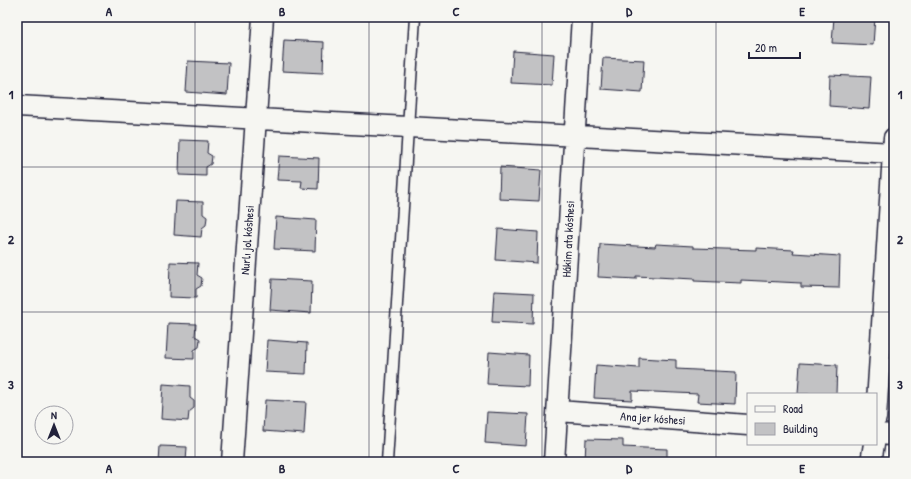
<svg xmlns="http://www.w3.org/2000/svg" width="911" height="479" font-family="'Patrick Hand',sans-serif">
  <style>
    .building { fill: #c2c2c4; stroke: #22223b }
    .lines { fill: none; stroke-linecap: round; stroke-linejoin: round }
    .lane-casing { stroke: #22223b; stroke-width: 13 }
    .street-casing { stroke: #22223b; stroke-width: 23 }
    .lane { stroke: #f6f6f2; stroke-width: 10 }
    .street { stroke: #f6f6f2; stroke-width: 20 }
    .grid { fill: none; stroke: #22223b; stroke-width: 1; stroke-opacity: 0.55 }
    .labels { text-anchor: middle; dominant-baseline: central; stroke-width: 3; stroke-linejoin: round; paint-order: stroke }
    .street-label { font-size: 12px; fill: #22223b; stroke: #f6f6f2 }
    .neatline { fill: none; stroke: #22223b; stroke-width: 1.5 }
    .grid-label { font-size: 13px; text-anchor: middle; font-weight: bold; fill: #22223b }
  </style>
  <rect width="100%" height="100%" fill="#f6f6f2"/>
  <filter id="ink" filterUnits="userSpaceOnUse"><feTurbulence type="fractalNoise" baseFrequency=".025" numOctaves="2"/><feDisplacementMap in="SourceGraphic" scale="8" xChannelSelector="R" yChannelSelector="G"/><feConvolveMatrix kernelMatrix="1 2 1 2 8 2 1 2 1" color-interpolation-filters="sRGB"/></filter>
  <g filter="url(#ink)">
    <path class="building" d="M 834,17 L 875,17 L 873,45 L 832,43 Z
      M 284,40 L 324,42 L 323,73 L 282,71 Z
      M 513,51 L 554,54 L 552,85 L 511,83 Z
      M 603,58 L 644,60 L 642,92 L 601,89 Z
      M 188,61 L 229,63 L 227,95 L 186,92 Z
      M 830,75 L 871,77 L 869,109 L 829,106 Z
      M 180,140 L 208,141 L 207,153 L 212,156 L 211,164 L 206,167 L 206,176 L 179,175 Z
      M 279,156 L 319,158 L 318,189 L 301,188 L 302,181 L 277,180 Z
      M 500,167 L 541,170 L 539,201 L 499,199 Z
      M 176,201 L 203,202 L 203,214 L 207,217 L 206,225 L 202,228 L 201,237 L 174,235 Z
      M 276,217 L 316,220 L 315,251 L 274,249 Z
      M 498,229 L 538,232 L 537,263 L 496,260 Z
      M 600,244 L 655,247 L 656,244 L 693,246 L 693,248 L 756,250 L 756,248 L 794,250 L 793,253 L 840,256 L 839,288 L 801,287 L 801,283 L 741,280 L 741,283 L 694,281 L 694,279 L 636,276 L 636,279 L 598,277 Z
      M 170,262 L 198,263 L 197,275 L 202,278 L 201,286 L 196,289 L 196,298 L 169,297 Z
      M 272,279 L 312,281 L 311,313 L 270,310 Z
      M 494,291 L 534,293 L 533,324 L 492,322 Z
      M 168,323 L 196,324 L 195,336 L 200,339 L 199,347 L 194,350 L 194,359 L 166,358 Z
      M 267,340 L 307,343 L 306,374 L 265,372 Z
      M 489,352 L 529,355 L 528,386 L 487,384 Z
      M 639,358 L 676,360 L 676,369 L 736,372 L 735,404 L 697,402 L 698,394 L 632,391 L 632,400 L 594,398 L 596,365 L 639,368 Z
      M 800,363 L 837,365 L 836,394 L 798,394 Z
      M 163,384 L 190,386 L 190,398 L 194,401 L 194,408 L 189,412 L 188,421 L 161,419 Z
      M 265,400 L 306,402 L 304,434 L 263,431 Z
      M 487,412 L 528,414 L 526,446 L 485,443 Z
      M 586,439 L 623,440 L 623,447 L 667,449 L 667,462 L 585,462 Z
      M 160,446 L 187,447 L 186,462 L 159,462 Z"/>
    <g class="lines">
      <g class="lane-casing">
        <path id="lane" d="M 387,462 L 415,17"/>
      </g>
      <g class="street-casing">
        <path id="street" d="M 17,106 L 894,153
          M 558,411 L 748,425
          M 876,418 L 894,138
          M 876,434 L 894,435
          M 232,462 L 263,17
          M 554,462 L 582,17
          M 871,462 L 874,444"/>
      </g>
      <use href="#lane" class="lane"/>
      <use href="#street" class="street"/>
    </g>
  </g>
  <path class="grid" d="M 195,17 L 195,462M 369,17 L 369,462M 542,17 L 542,462M 716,17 L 716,462M 17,167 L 894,167M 17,312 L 894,312"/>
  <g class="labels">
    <g class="street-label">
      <text transform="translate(568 239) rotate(-87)">Hákim ata kóshesi</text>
      <text transform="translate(247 240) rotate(-86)">Nurlı jol kóshesi</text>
      <text transform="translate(653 418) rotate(4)">Ana jer kóshesi</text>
    </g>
  </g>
  <rect width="911" height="479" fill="none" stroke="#f6f6f2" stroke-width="44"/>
  <rect x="747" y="393" width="130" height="52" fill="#f6f6f2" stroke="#a1a1a9"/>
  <rect x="755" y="406" width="20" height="6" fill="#f6f6f2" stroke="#a1a1a9"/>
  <text x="783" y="413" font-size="12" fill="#22223b">Road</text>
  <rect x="755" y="423" width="20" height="12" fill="#c2c2c4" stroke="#a1a1a9"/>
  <text x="783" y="433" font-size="12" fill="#22223b">Building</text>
  <g transform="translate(54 425)"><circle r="19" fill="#f6f6f2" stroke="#a1a1a9"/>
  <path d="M0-3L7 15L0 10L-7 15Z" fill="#22223b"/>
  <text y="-6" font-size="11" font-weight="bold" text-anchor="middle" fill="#22223b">N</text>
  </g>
  <path d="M749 52v6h51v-6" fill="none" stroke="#22223b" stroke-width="2"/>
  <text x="755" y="52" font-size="12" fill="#22223b" stroke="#f6f6f2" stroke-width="3" paint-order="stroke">20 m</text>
  <rect x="22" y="22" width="867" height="435" class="neatline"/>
  <g class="grid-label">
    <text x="109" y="16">A</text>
    <text x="282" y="16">B</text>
    <text x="456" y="16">C</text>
    <text x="629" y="16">D</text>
    <text x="802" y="16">E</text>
    <text x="11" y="99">1</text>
    <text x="900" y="99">1</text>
    <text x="11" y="244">2</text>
    <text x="900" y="244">2</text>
    <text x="11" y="389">3</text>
    <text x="900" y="389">3</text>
    <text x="109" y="473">A</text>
    <text x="282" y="473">B</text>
    <text x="456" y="473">C</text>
    <text x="629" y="473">D</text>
    <text x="802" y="473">E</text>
  </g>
</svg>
